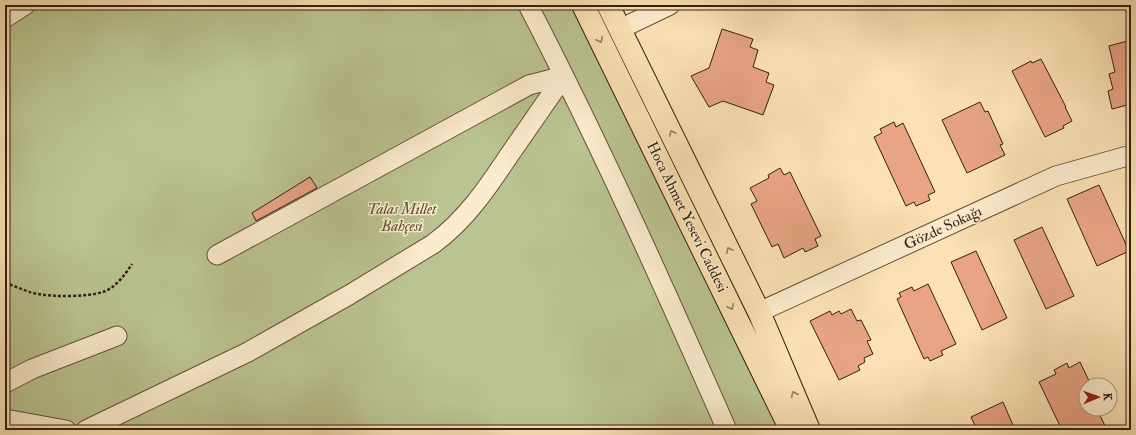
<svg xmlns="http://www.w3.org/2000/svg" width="1136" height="435" font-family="'IM FELL Double Pica',serif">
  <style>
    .green { fill: #bac490; stroke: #787252 }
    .building { fill: #e8a483; stroke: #351f13 }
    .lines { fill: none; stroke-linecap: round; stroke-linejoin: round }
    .minor-casing { stroke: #66503b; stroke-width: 21 }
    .primary-casing { stroke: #351f13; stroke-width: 24 }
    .path { stroke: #351f13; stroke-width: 2.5; stroke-dasharray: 3 2; stroke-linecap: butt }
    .minor { stroke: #fcecce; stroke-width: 19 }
    .primary { stroke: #fbe1b3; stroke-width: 22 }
    .oneway { stroke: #988063 }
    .labels { text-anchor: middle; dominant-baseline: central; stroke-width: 3; stroke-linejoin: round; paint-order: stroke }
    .park-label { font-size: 15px; font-style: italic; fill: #5d5138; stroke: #fcecce }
    .street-label { font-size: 15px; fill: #351f13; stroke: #fcecce }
  </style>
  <rect width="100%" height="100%" fill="#fbe1b3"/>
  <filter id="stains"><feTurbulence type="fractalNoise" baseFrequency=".005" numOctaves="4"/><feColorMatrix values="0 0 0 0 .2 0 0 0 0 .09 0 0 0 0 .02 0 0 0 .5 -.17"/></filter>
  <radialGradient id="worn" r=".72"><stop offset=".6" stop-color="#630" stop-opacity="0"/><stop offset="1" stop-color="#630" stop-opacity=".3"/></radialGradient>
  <path class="green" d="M 5,5 L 596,5 L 664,143 L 799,427 L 799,430 L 5,430 Z"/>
  <path class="building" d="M 722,29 L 753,39 L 750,47 L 758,50 L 753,67 L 769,73 L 766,82 L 774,85 L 763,115 L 723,101 L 709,107 L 691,76 L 709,68 Z
    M 1131,40 L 1131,104 L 1112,109 L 1108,91 L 1113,89 L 1109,74 L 1115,72 L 1109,46 Z
    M 1041,59 L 1066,107 L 1065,107 L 1072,121 L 1063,126 L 1064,128 L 1045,137 L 1012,71 L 1031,61 L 1032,63 Z
    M 980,102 L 985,112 L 988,111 L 1003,144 L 1000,145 L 1005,155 L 967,173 L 942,120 Z
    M 894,122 L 896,127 L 903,123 L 935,192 L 928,195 L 930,200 L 916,206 L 914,202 L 906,206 L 874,137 L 882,133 L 880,129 Z
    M 780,168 L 784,175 L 790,172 L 821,236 L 815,239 L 818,246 L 805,252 L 803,248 L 784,258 L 778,244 L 772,247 L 751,204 L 757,201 L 750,188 L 769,178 L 768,175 Z
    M 310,177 L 317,188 L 256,221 L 252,213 Z
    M 1099,185 L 1129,251 L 1097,266 L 1067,199 Z
    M 1042,227 L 1074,296 L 1046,309 L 1014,240 Z
    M 976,251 L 1007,318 L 982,330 L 951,262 Z
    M 928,284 L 956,344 L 941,351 L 943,355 L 930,361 L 928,357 L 924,359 L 897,299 L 901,297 L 899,293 L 912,287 L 914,291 Z
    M 851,309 L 857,321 L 861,320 L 871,340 L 867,341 L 873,354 L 864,358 L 865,362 L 858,366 L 860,370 L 839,380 L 810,321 L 830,311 L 832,315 L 839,311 L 841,314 Z
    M 1080,362 L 1089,381 L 1086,382 L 1086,409 L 1097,409 L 1107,430 L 1062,430 L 1039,382 L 1056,374 L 1054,370 L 1067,363 L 1069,368 Z
    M 1003,402 L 1015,430 L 977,430 L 971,417 Z"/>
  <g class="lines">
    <g class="minor-casing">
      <path id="minor" d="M 528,5 C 600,144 664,287 727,430
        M 5,18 L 25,5
        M 620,29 L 670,5
        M 217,255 L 529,85 L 564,76
        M 759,312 L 1056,176 L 1131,155
        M 5,383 L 32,369 L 117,336
        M 5,419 L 66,430
        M 86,430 L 248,352 L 349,295 L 433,244 C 466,220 488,187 510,154 C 528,128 546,102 564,76"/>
    </g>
    <g class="primary-casing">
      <path id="primary" d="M 583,5 L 791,430
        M 608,5 L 759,312 L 809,430"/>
    </g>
    <path class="path" d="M 5,283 C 16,286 26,292 38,294 C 54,297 87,297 103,292 C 115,288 125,275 132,264"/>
    <use href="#minor" class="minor"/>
    <use href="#primary" class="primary"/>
  </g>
  <defs><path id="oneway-chevron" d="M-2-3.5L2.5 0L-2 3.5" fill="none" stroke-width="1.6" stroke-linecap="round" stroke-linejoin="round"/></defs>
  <g class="oneway">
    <use href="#oneway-chevron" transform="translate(600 40) rotate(64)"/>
    <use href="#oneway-chevron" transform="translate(672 133) rotate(-116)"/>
    <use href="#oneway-chevron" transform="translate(729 250) rotate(-116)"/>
    <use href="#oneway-chevron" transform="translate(731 307) rotate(64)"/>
    <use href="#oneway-chevron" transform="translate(794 394) rotate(-113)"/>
  </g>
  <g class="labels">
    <g class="park-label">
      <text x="402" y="209">Talas Millet<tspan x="402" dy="17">Bahçesi</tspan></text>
    </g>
    <g class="street-label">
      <text transform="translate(687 217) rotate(64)">Hoca Ahmet Yesevi Caddesi</text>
      <text transform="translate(943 228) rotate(-25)">Gözde Sokağı</text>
    </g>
  </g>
  <rect width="1136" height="435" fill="none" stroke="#fbe1b3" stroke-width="20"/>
  <rect x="6" y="6" width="1124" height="423" fill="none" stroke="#351f13" stroke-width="2"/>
  <rect x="10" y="10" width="1116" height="415" fill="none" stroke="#351f13"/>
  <g transform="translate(1098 397) rotate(88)"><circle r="19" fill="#fcecce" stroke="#ac9a83"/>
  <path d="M0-3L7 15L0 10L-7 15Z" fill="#8f2418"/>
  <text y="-6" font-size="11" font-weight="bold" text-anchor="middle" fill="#351f13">K</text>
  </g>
  <rect width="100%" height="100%" filter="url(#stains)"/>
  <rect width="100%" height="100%" fill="url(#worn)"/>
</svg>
